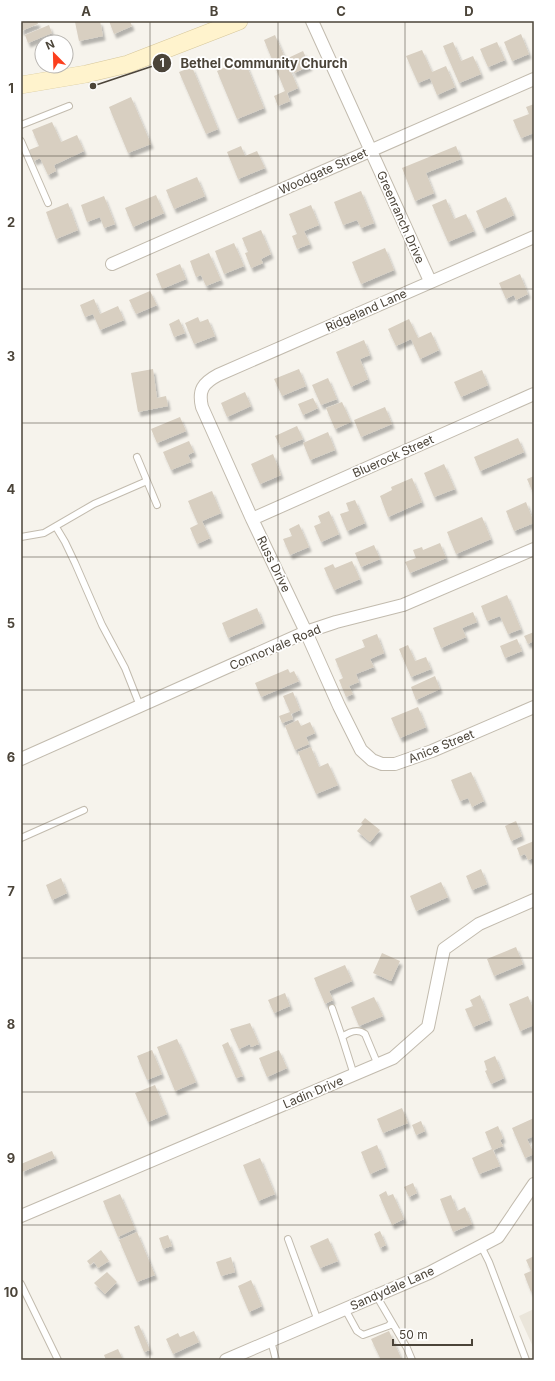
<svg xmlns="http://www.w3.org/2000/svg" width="555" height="1381" font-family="Inter,sans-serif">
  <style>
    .residential { fill: #eae5da }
    .building { fill: #d8cfc1; filter: url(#shadow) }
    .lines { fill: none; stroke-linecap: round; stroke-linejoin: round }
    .lane-casing { stroke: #c2bbae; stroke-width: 8 }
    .street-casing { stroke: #c2bbae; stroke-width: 14 }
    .secondary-casing { stroke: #d6c79b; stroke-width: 18 }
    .lane { stroke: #fff; stroke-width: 6 }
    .street { stroke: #fff; stroke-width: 12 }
    .secondary { stroke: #fff3cd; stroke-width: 17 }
    .grid { fill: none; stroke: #4b4439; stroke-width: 1; stroke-opacity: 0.55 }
    .labels { text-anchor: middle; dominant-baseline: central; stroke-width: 3.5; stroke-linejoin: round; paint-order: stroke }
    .street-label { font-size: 12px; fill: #4b4439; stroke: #fff }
    .leader { fill: none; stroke: #4b4439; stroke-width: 1.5 }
    .callout-dot { fill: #4b4439; stroke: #fff; stroke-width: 1.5 }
    .mark-label { font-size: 12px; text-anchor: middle; font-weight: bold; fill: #fff }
    .callout-label { font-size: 13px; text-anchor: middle; font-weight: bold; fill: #4b4439; stroke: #fff; stroke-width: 3.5; stroke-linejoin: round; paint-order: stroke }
    .neatline { fill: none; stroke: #4b4439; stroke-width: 1.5 }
    .grid-label { font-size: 13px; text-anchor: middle; font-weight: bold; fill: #4b4439 }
  </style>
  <defs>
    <filter id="shadow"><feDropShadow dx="2.5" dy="4.5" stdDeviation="1" flood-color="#0004"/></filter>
  </defs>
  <rect width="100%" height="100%" fill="#f6f3ec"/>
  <path class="residential" d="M 534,1309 L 534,1349 L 519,1316 Z"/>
  <path class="building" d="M 21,21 L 37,21 L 38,24 L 21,31 Z
    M 78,21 L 100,21 L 103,36 L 79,41 L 75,22 Z
    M 109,21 L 130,21 L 132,26 L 114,34 Z
    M 49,25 L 52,33 L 28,43 L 25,35 Z
    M 521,34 L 529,54 L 512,61 L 504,42 Z
    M 275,35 L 298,88 L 287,93 L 290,101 L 278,106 L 274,96 L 285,91 L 264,40 Z
    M 453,42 L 461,61 L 473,56 L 481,74 L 459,83 L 443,46 Z
    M 497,42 L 505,60 L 488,67 L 480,49 Z
    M 422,50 L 432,72 L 446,66 L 455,87 L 437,95 L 430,78 L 418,83 L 406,56 Z
    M 303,51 L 310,66 L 294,73 L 288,58 Z
    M 244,59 L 264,108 L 237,119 L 217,71 Z
    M 192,67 L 218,129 L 206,134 L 179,72 Z
    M 131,97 L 151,144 L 128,153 L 109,107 Z
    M 534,104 L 534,133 L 521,138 L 513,120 L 529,114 L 526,107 Z
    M 52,122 L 61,142 L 77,135 L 84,151 L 54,165 L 56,171 L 48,175 L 40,158 L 34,161 L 29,150 L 39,146 L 32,130 Z
    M 241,146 L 245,156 L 257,151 L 265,168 L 238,179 L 227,152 Z
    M 456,146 L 461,159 L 426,173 L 434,193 L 415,201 L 402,168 Z
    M 197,177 L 205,196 L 174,209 L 166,190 Z
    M 361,191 L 374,223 L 361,228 L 357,220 L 343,225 L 334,202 Z
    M 156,195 L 164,213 L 133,227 L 125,208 Z
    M 104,196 L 115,224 L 104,228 L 100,217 L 87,222 L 81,205 Z
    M 506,197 L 514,215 L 484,229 L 476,211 Z
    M 446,199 L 454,219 L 466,214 L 474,231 L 448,242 L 432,205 Z
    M 68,203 L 78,230 L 56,239 L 46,212 Z
    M 311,205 L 319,225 L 304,231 L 310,244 L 297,249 L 292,236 L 297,234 L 289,214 Z
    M 261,230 L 271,254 L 261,259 L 263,263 L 251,268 L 245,253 L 248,252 L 242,238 Z
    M 234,243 L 244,266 L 224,274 L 215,251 Z
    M 385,248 L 394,270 L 361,284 L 352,262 Z
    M 209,253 L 221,280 L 206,286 L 201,275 L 196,277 L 190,261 Z
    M 180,264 L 186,279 L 162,289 L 156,274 Z
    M 520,274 L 528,294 L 516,300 L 514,295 L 506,299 L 499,283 Z
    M 150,291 L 157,305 L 136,314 L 129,300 Z
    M 94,299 L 100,314 L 118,306 L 124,320 L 100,330 L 93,314 L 85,317 L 80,305 Z
    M 198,317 L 200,322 L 208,319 L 215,336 L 194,344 L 185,323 Z
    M 179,319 L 185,333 L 174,337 L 169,324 Z
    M 409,319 L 418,338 L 431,332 L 439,350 L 420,359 L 411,339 L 396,346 L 388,329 Z
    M 364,340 L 370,355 L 360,359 L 368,379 L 351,387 L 336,352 Z
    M 153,369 L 157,398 L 166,396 L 168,406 L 138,412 L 131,373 Z
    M 299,369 L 306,386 L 282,396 L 274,379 Z
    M 482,370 L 488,385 L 461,397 L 454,382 Z
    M 328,378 L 337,399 L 321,405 L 312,385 Z
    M 245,392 L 251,406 L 227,417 L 221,403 Z
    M 313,398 L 318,408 L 303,415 L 298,404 Z
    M 342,402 L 351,422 L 335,429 L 326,408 Z
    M 385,407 L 392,424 L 361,437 L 354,420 Z
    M 180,417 L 186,431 L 157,443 L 151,429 Z
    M 297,426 L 303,439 L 281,448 L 275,436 Z
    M 328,432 L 335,450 L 310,460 L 303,443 Z
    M 518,438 L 524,452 L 480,471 L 474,457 Z
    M 189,441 L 194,452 L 188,455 L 191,462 L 171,470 L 163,452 Z
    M 273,454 L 281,475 L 260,484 L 251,464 Z
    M 444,464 L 455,489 L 434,497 L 424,473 Z
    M 534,476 L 534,495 L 527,479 Z
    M 412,478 L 422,502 L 388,517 L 380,496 L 392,490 L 391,487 Z
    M 212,491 L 221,513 L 202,521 L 210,538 L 197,544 L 190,528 L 198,524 L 188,501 Z
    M 355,500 L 365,523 L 347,531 L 340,514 L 349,511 L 346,503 Z
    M 526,502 L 534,523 L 514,531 L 506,511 Z
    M 329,511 L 339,534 L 321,542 L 314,526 L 321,523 L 318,516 Z
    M 482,517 L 491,539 L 456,554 L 447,532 Z
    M 299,524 L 309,547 L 290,555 L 283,539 L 292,536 L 289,529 Z
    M 440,543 L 446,558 L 410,573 L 405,562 L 416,558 L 413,550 L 422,547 L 423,550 Z
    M 374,545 L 380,559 L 361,567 L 355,553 Z
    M 352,561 L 360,579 L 334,590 L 324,568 L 333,564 L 335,568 Z
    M 507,595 L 521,629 L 508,634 L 500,616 L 487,621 L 481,606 Z
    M 257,608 L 263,623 L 228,638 L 222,623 Z
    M 473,612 L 477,622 L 462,628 L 466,637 L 441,648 L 433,628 Z
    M 534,632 L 534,641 L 528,644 L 524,636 Z
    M 377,634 L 384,653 L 370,659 L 374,667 L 356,674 L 359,682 L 349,686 L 353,694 L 346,697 L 339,680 L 343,678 L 335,659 L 365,647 L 362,640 Z
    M 517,639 L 522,651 L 505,658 L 500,646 Z
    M 408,645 L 415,661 L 426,657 L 431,669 L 411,677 L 399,649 Z
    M 288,669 L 290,673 L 294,671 L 299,681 L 261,697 L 255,683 Z
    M 435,676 L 440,689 L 416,700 L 411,687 Z
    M 293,692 L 300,710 L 291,714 L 293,719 L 282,723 L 279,716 L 290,712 L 283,696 Z
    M 418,707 L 426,727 L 400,738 L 391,718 Z
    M 298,720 L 301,726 L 310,722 L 315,733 L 306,737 L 309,744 L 295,750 L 285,726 Z
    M 311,747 L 319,767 L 328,763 L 338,785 L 316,794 L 298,752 Z
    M 471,772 L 484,801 L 472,807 L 468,798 L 460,801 L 451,780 Z
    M 365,818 L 380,830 L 370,842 L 357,831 L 363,824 L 361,823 Z
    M 516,821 L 522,836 L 511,841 L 505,826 Z
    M 534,841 L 534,858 L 528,860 L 525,854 L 520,856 L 517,848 Z
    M 481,869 L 487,884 L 472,890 L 466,876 Z
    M 61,878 L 67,893 L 52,900 L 46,885 Z
    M 441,882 L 448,897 L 416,911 L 410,896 Z
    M 516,947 L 523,964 L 494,976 L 487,959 Z
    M 382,953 L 400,961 L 391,981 L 373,973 Z
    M 345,965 L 352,981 L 329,991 L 333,1000 L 325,1004 L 314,978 Z
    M 285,993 L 290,1006 L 274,1013 L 268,1000 Z
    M 480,995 L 490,1020 L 473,1027 L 465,1009 L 473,1006 L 470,1000 Z
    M 528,996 L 534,1011 L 534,1025 L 520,1031 L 509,1004 Z
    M 374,997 L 383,1016 L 359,1026 L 351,1007 Z
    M 250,1023 L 259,1044 L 251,1047 L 250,1044 L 239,1049 L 230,1029 Z
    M 177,1039 L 196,1082 L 175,1091 L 157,1047 Z
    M 228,1042 L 243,1076 L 236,1078 L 222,1045 Z
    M 152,1050 L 162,1074 L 147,1080 L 137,1056 Z
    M 279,1050 L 287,1068 L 267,1077 L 259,1058 Z
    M 495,1056 L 504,1078 L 491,1084 L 485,1071 L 487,1070 L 484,1061 Z
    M 155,1085 L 167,1114 L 148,1122 L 135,1093 Z
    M 402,1108 L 408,1123 L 383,1133 L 377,1119 Z
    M 534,1118 L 534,1136 L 527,1139 L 534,1154 L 525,1158 L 512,1128 Z
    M 421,1121 L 425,1131 L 416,1135 L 412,1125 Z
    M 498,1126 L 503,1138 L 500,1140 L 503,1146 L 493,1150 L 500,1166 L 479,1174 L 472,1158 L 492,1149 L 485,1132 Z
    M 377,1145 L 386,1167 L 370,1174 L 361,1152 Z
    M 52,1151 L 55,1158 L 22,1172 L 21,1164 Z
    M 260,1158 L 275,1194 L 258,1201 L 243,1165 Z
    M 413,1183 L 417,1193 L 409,1197 L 404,1187 Z
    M 386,1191 L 388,1196 L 393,1194 L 404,1219 L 392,1225 L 379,1195 Z
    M 120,1194 L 135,1229 L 118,1237 L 103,1201 Z
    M 451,1195 L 457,1211 L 465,1207 L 472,1224 L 453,1232 L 440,1199 Z
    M 380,1231 L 386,1245 L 380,1248 L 374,1234 Z
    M 137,1232 L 155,1275 L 137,1282 L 119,1240 Z
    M 168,1235 L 172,1246 L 163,1249 L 159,1238 Z
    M 328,1238 L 338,1261 L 320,1268 L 310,1246 Z
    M 101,1250 L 109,1261 L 98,1268 L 94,1262 L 90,1265 L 87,1261 Z
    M 534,1256 L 534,1291 L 531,1292 L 524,1274 L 531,1271 L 526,1260 Z
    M 231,1257 L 235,1272 L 221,1276 L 216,1262 Z
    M 107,1272 L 117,1282 L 105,1294 L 94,1283 Z
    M 251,1280 L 262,1306 L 249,1312 L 238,1286 Z
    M 139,1325 L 150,1350 L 144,1352 L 134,1327 Z
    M 194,1331 L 199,1342 L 173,1354 L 166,1339 L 178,1333 L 180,1337 Z
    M 389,1331 L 401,1358 L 396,1360 L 381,1360 L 371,1339 Z
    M 118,1349 L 123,1360 L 106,1360 L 104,1355 Z"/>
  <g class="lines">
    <g class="lane-casing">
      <path id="lane" d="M 21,125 L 69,106
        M 21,141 L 48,203
        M 147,481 L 157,505
        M 56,527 L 65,542 L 75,563 L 102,625 L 125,668 L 140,706
        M 21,537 L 44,533 L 94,504 L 147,481 L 137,457
        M 21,838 L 84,810
        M 332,1008 L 342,1037
        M 354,1075 L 342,1037 C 349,1032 357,1028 365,1034 L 378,1065
        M 288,1239 L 318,1321
        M 481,1246 L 489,1262 L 526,1360
        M 21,1284 L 58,1360
        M 376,1295 L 407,1348 L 412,1360
        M 345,1309 L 357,1331 L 363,1335 L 388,1326 L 392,1323
        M 271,1341 L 276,1360"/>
    </g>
    <g class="street-casing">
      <path id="street" d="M 312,21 L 430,281
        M 534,237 L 218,375 C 203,383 198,390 202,407 L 252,519 L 306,632 L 339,706 L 361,750 L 372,760 L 382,764 L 395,764 L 432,751 L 534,707
        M 112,264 L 534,79
        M 252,519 L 534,394
        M 21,759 L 306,632 L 336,622 L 403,605 L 534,549
        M 21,1216 L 393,1058 L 428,1027 L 444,949 L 479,924 L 534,900
        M 226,1360 L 429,1273 L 498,1237 L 534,1184"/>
    </g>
    <g class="secondary-casing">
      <path id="secondary" d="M 21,85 L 86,74 L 128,64 L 239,21"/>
    </g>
    <use href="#lane" class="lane"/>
    <use href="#street" class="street"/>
    <use href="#secondary" class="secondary"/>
  </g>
  <path class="grid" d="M 150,21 L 150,1360M 278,21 L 278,1360M 405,21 L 405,1360M 21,156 L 534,156M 21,289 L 534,289M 21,423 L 534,423M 21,557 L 534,557M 21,690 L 534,690M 21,824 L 534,824M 21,958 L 534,958M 21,1092 L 534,1092M 21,1225 L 534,1225"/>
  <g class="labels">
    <g class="street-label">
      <text transform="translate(323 171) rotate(-24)">Woodgate Street</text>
      <text transform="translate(401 217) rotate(66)">Greenranch Drive</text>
      <text transform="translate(366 310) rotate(-24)">Ridgeland Lane</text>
      <text transform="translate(393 456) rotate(-24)">Bluerock Street</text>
      <text transform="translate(274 564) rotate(64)">Russ Drive</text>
      <text transform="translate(275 647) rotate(-23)">Connorvale Road</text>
      <text transform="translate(441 746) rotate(-22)">Anice Street</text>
      <text transform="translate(313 1092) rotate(-23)">Ladin Drive</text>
      <text transform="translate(392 1288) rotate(-24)">Sandydale Lane</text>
    </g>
  </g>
  <path class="leader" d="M93 86L162 63"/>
  <g class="callout-dot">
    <circle cx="93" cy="86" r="4"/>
    <circle cx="162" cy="63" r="10"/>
  </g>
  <g class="mark-label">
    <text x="162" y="67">1</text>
  </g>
  <g class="callout-label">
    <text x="264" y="68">Bethel Community Church</text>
  </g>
  <rect width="555" height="1381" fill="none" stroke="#ffffff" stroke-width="44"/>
  <g transform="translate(54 54) rotate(337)"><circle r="19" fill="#ffffff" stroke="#b7b4b0"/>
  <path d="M0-3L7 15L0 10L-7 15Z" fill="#fc3f1d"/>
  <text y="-6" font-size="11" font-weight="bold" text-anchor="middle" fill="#4b4439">N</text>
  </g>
  <path d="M393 1339v6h79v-6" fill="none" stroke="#4b4439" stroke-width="2"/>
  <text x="399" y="1339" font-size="12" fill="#4b4439" stroke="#ffffff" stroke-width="3" paint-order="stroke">50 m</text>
  <rect x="22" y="22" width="511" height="1337" class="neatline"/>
  <g class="grid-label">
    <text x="86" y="16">A</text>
    <text x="214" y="16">B</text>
    <text x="341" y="16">C</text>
    <text x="469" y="16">D</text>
    <text x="11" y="93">1</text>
    <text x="11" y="227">2</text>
    <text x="11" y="361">3</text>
    <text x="11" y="494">4</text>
    <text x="11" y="628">5</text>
    <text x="11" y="762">6</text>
    <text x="11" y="896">7</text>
    <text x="11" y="1029">8</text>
    <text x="11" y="1163">9</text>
    <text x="11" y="1297">10</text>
  </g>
</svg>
